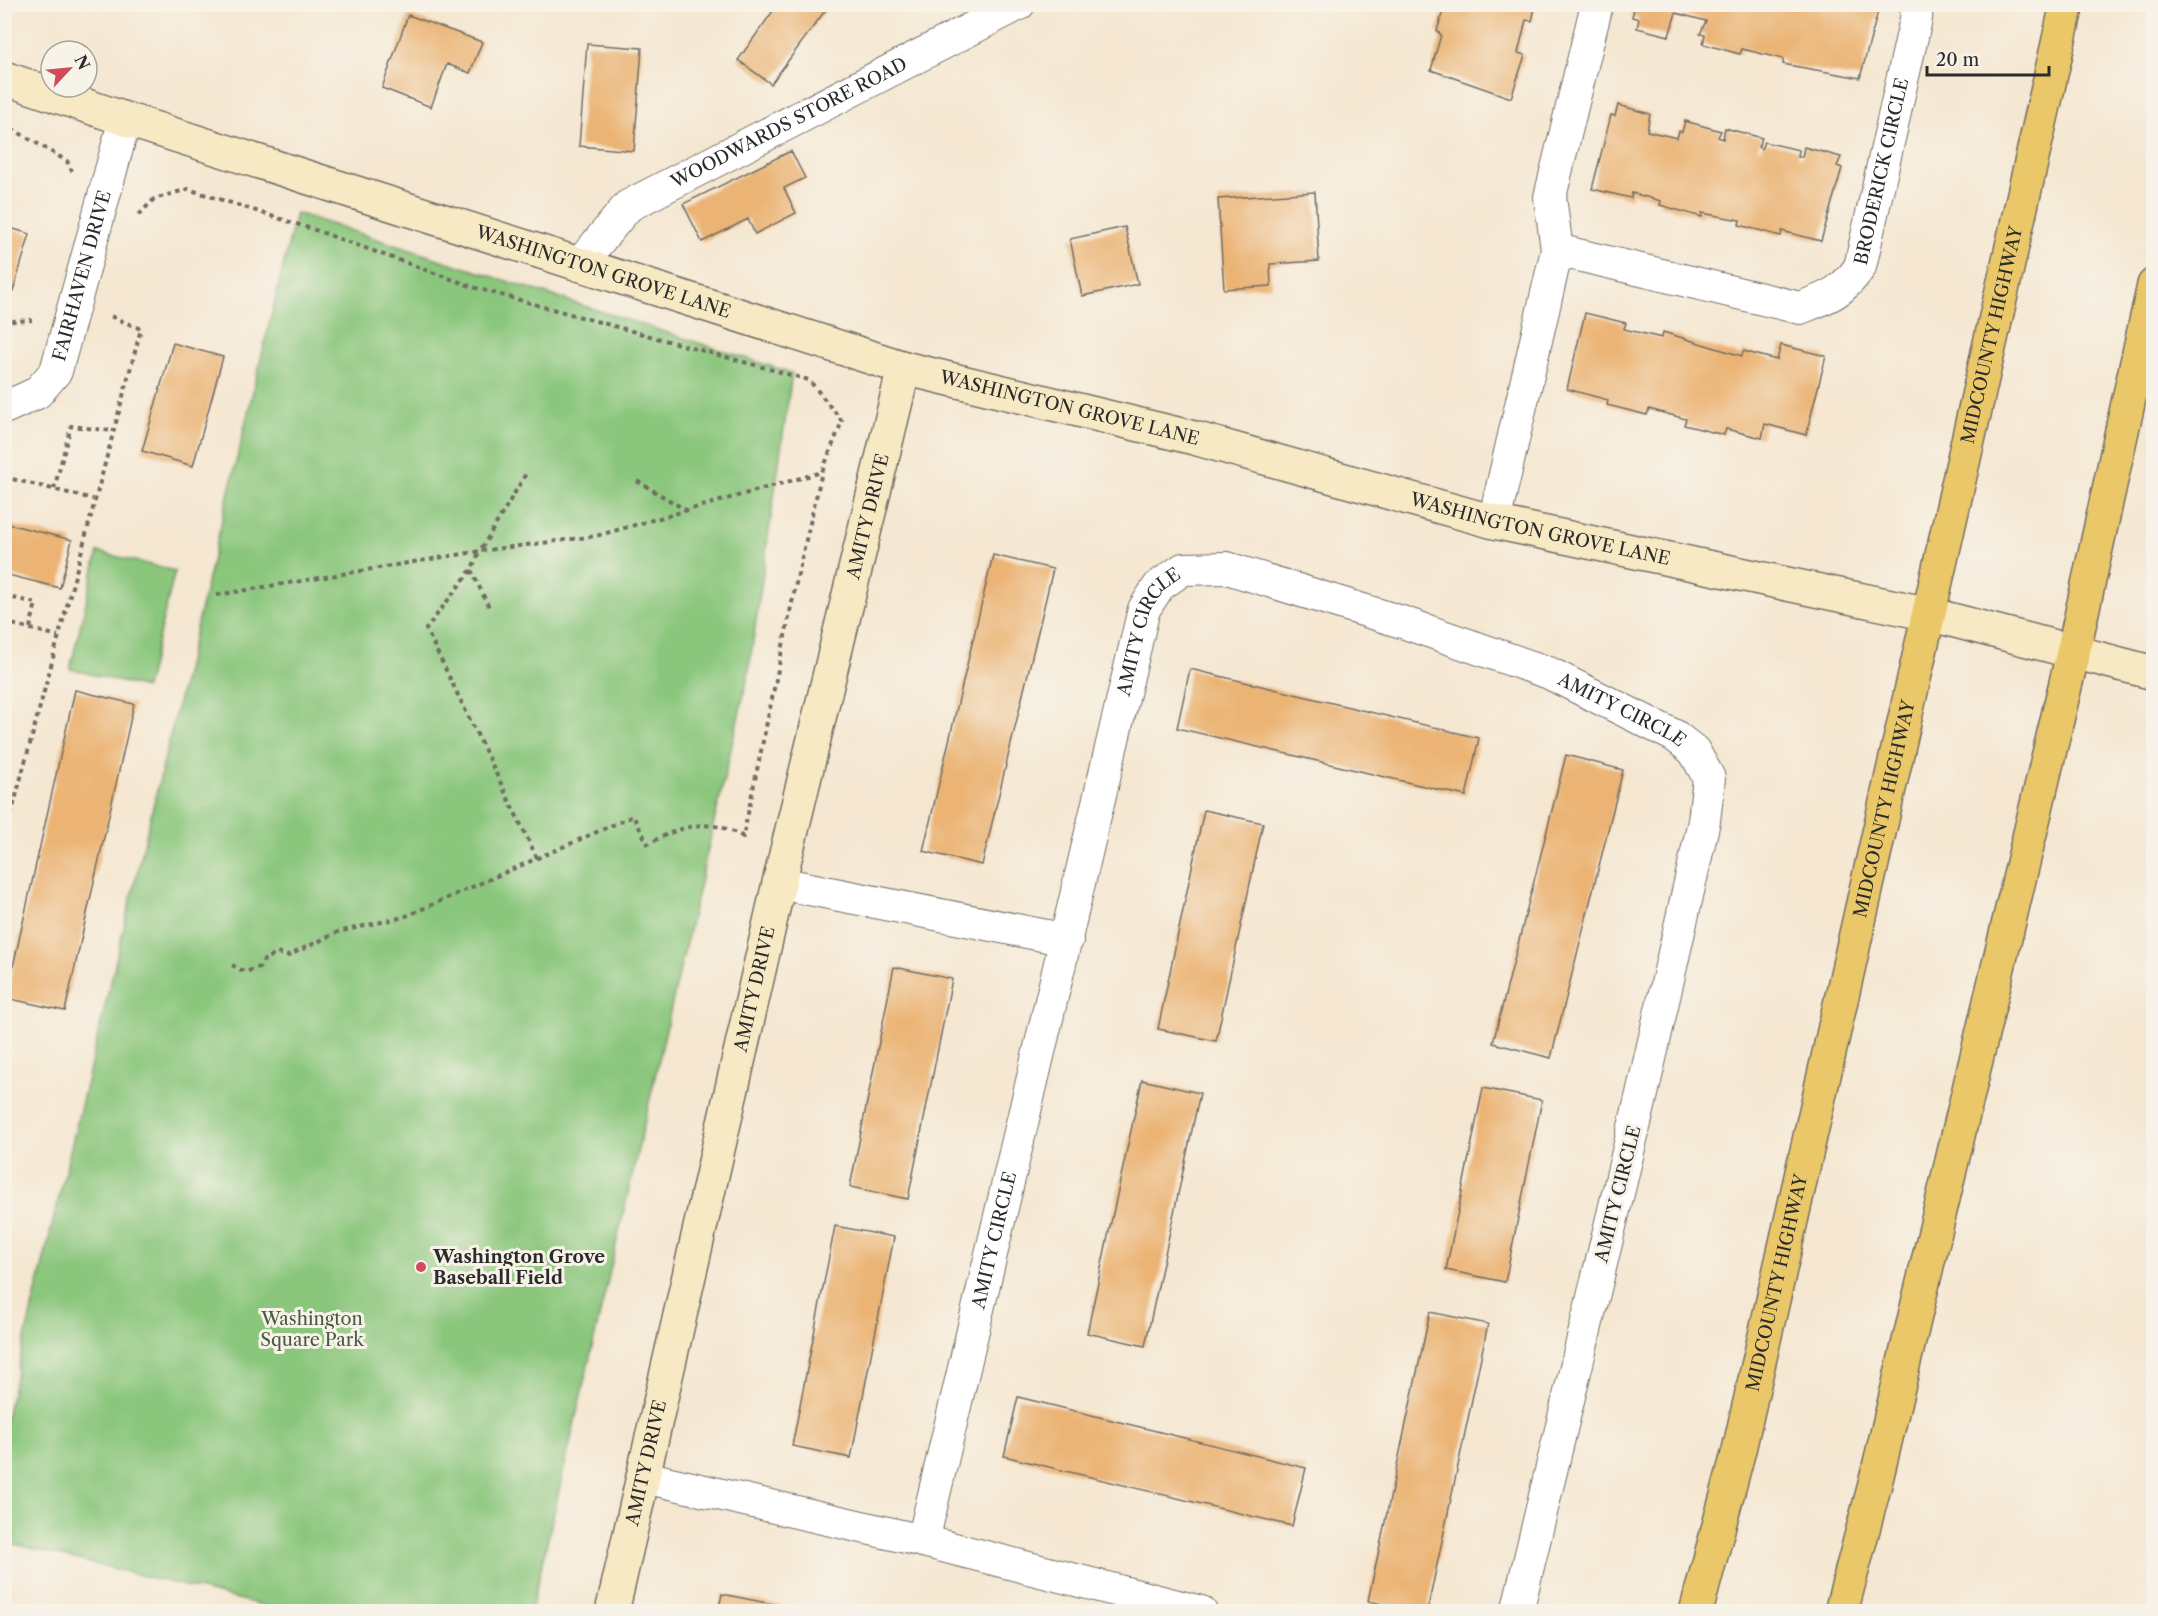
<svg xmlns="http://www.w3.org/2000/svg" width="2158" height="1616" font-family="'Libre Caslon Text',serif">
  <style>
    .green { fill: #8ac67b; stroke: #5a7853; stroke-width: 1.5 }
    .building { fill: #ebb474 }
    .lines { fill: none; stroke-linecap: round; stroke-linejoin: round }
    .street-casing { stroke: #726d65; stroke-width: 34 }
    .secondary-casing { stroke: #726d65; stroke-width: 36 }
    .primary-casing { stroke: #726d65; stroke-width: 36 }
    .path { stroke: #726d65; stroke-width: 4; stroke-dasharray: 4.5 4.5; stroke-linecap: butt }
    .street { stroke: #fff; stroke-width: 32 }
    .secondary { stroke: #f7e9c3; stroke-width: 33 }
    .primary { stroke: #eac769; stroke-width: 33 }
    .poi-dot { fill: #d1495b; stroke: #f7f3e8; stroke-width: 2 }
    .labels { text-anchor: middle; dominant-baseline: central; stroke-width: 6; stroke-linejoin: round; paint-order: stroke }
    .street-label { font-size: 18px; fill: #2b2b2b; stroke: #f7f3e8 }
    .poi-label { font-size: 18px; font-weight: bold; fill: #2b2b2b; stroke: #f7f3e8; text-anchor: start }
    .park-label { font-size: 18px; fill: #485a43; stroke: #f7f3e8 }
  </style>
  <rect width="100%" height="100%" fill="#f7f3e8"/>
  <filter id="ink" filterUnits="userSpaceOnUse"><feTurbulence type="fractalNoise" baseFrequency=".0167" numOctaves="2"/><feDisplacementMap in="SourceGraphic" scale="12" xChannelSelector="R" yChannelSelector="G"/><feConvolveMatrix kernelMatrix="1 2 1 2 8 2 1 2 1" color-interpolation-filters="sRGB"/></filter>
  <filter id="wash" filterUnits="userSpaceOnUse"><feTurbulence type="fractalNoise" baseFrequency=".008" numOctaves="4" result="noise"/><feDisplacementMap in="SourceGraphic" scale="24" xChannelSelector="R" yChannelSelector="G"/><feGaussianBlur stdDeviation="1.35" result="paint"/><feColorMatrix in="noise" values="0 0 0 0 0 0 0 0 0 0 0 0 0 0 0 0 0 1.4 0 .05"/><feComposite in="paint" operator="in"/></filter>
  <g filter="url(#wash)">
    <rect width="100%" height="100%" fill="#f5e7d1"/>
    <path class="green" d="M 296,213 L 792,373 L 748,676 L 531,1611 L 286,1611 L 5,1542 L 5,1421 Z
      M 98,552 L 175,571 L 146,688 L 70,669 Z"/>
    <g id="blocks">
      <path class="building" d="M 778,4 L 830,4 L 771,84 L 738,60 Z
        M 1445,4 L 1536,4 L 1532,21 L 1526,20 L 1518,53 L 1525,55 L 1511,98 L 1431,70 L 1441,35 L 1437,31 Z
        M 1635,4 L 1880,4 L 1860,78 L 1783,64 L 1783,59 L 1742,49 L 1740,54 L 1703,44 L 1705,35 L 1700,34 L 1706,21 L 1676,13 L 1669,36 L 1637,28 L 1639,19 L 1632,17 Z
        M 408,15 L 482,42 L 470,73 L 447,64 L 431,107 L 382,88 Z
        M 587,44 L 642,48 L 634,151 L 579,146 Z
        M 1618,105 L 1650,114 L 1647,131 L 1677,138 L 1679,131 L 1682,132 L 1685,121 L 1721,131 L 1718,137 L 1723,139 L 1725,128 L 1762,138 L 1758,147 L 1761,149 L 1764,142 L 1799,150 L 1798,157 L 1802,157 L 1804,147 L 1841,157 L 1837,166 L 1842,168 L 1821,241 L 1782,231 L 1781,236 L 1739,225 L 1740,220 L 1702,213 L 1702,217 L 1660,205 L 1661,201 L 1632,193 L 1631,198 L 1592,189 L 1611,115 L 1615,116 Z
        M 791,151 L 805,178 L 784,188 L 796,213 L 755,234 L 748,219 L 702,242 L 683,204 Z
        M 1315,192 L 1319,261 L 1270,264 L 1271,286 L 1224,289 L 1218,199 Z
        M 4,226 L 30,234 L 13,291 L 4,289 Z
        M 1125,227 L 1138,284 L 1082,296 L 1070,239 Z
        M 1585,313 L 1626,323 L 1624,329 L 1662,338 L 1663,332 L 1742,356 L 1743,351 L 1777,360 L 1781,345 L 1826,356 L 1806,435 L 1765,424 L 1762,438 L 1726,429 L 1724,435 L 1684,425 L 1686,419 L 1649,409 L 1647,415 L 1607,405 L 1608,400 L 1567,389 Z
        M 173,343 L 223,357 L 193,466 L 142,451 Z
        M 4,523 L 72,540 L 60,588 L 4,574 Z
        M 993,555 L 1053,569 L 982,865 L 923,851 Z
        M 1190,669 L 1479,738 L 1466,796 L 1177,728 Z
        M 75,690 L 134,704 L 65,1011 L 6,998 Z
        M 1566,755 L 1623,770 L 1551,1058 L 1493,1043 Z
        M 1204,810 L 1263,823 L 1216,1041 L 1158,1029 Z
        M 894,967 L 952,979 L 908,1199 L 850,1187 Z
        M 1142,1080 L 1200,1093 L 1145,1346 L 1087,1333 Z
        M 1483,1088 L 1542,1100 L 1505,1282 L 1446,1270 Z
        M 835,1226 L 894,1237 L 851,1458 L 792,1446 Z
        M 1430,1312 L 1488,1324 L 1427,1612 L 1417,1612 L 1368,1601 Z
        M 1018,1397 L 1306,1468 L 1292,1526 L 1004,1456 Z
        M 722,1594 L 803,1610 L 803,1612 L 718,1612 Z"/>
    </g>
  </g>
  <g filter="url(#ink)">
    <use href="#blocks" fill-opacity="0" stroke="#726d65" stroke-width="1.5"/>
    <g class="lines">
      <g class="street-casing">
        <g id="street">
          <path id="s1" d="M 1557,250 L 1800,308 C 1828,297 1842,293 1860,267 L 1916,19 L 1917,4"/>
          <path id="s2" d="M 579,265 L 628,206 L 1019,4"/>
          <path id="s3" d="M 4,408 L 37,393 L 56,371 L 125,119"/>
          <path d="M 1494,522 L 1557,250 L 1550,197 L 1597,4"/>
          <path d="M 779,883 L 1067,940"/>
          <path d="M 644,1477 L 923,1541 L 1201,1612"/>
          <path id="s4" d="M 923,1541 L 1144,609 L 1159,586 L 1183,569 L 1227,568 L 1405,623 L 1549,673 L 1675,736 L 1694,751 L 1709,778 L 1704,821 L 1642,1094 L 1517,1612"/>
        </g>
      </g>
      <g class="secondary-casing">
        <g id="secondary">
          <path id="s5" d="M 4,78 L 125,119 L 904,368 L 1194,438 L 1494,522 L 1929,614 L 2154,673"/>
          <path id="s6" d="M 612,1612 L 779,883 L 904,368"/>
        </g>
      </g>
      <g class="primary-casing">
        <g id="primary">
          <path id="s7" d="M 1696,1612 L 1739,1450 L 2067,4"/>
          <path d="M 1841,1612 L 1875,1484 L 2073,653 L 2154,285"/>
        </g>
      </g>
      <path class="path" d="M 4,124 L 67,161 L 72,171
        M 139,215 L 154,199 L 188,189 L 315,230 L 476,288 L 809,380 L 842,421 L 822,472 L 798,574 L 743,837 C 709,816 681,826 648,844 L 633,816 L 404,917 L 338,932 L 288,956 L 277,953 L 264,960 L 260,967 L 245,972 L 232,965
        M 4,327 L 13,321 L 32,320
        M 4,477 L 93,499
        M 637,481 L 686,510
        M 54,489 L 71,426 L 113,431
        M 471,570 L 490,609
        M 217,595 L 480,551 L 527,472
        M 4,596 L 36,603 L 30,628
        M 4,622 L 58,636
        M 4,841 L 141,329 L 110,316
        M 537,858 L 426,629 L 471,570 L 480,551 L 596,536 L 822,472"/>
      <use href="#street" class="street"/>
      <use href="#secondary" class="secondary"/>
      <use href="#primary" class="primary"/>
    </g>
  </g>
  <circle class="poi-dot" cx="421" cy="1267" r="6"/>
  <g class="labels">
    <g class="street-label">
      <text stroke="none"><textPath href="#s2" startOffset="258">WOODWARDS STORE ROAD</textPath></text>
      <text stroke="none"><textPath href="#s1" startOffset="422">BRODERICK CIRCLE</textPath></text>
      <text stroke="none"><textPath href="#s5" startOffset="630">WASHINGTON GROVE LANE</textPath></text>
      <text stroke="none"><textPath href="#s3" startOffset="164">FAIRHAVEN DRIVE</textPath></text>
      <text stroke="none"><textPath href="#s7" startOffset="1311">MIDCOUNTY HIGHWAY</textPath></text>
      <text stroke="none"><textPath href="#s5" startOffset="1116">WASHINGTON GROVE LANE</textPath></text>
      <text stroke="none"><textPath href="#s6" startOffset="1125">AMITY DRIVE</textPath></text>
      <text stroke="none"><textPath href="#s5" startOffset="1602">WASHINGTON GROVE LANE</textPath></text>
      <text stroke="none"><textPath href="#s4" startOffset="939">AMITY CIRCLE</textPath></text>
      <text stroke="none"><textPath href="#s4" startOffset="1479">AMITY CIRCLE</textPath></text>
      <text stroke="none"><textPath href="#s7" startOffset="825">MIDCOUNTY HIGHWAY</textPath></text>
      <text stroke="none"><textPath href="#s6" startOffset="639">AMITY DRIVE</textPath></text>
      <text transform="translate(1618 1194) rotate(-76)">AMITY CIRCLE</text>
      <text stroke="none"><textPath href="#s4" startOffset="309">AMITY CIRCLE</textPath></text>
      <text stroke="none"><textPath href="#s7" startOffset="339">MIDCOUNTY HIGHWAY</textPath></text>
      <text stroke="none"><textPath href="#s6" startOffset="153">AMITY DRIVE</textPath></text>
    </g>
    <g class="poi-label">
      <text x="433" y="1257">Washington Grove<tspan x="433" dy="21">Baseball Field</tspan></text>
    </g>
    <g class="park-label">
      <text x="312" y="1319">Washington<tspan x="312" dy="21">Square Park</tspan></text>
    </g>
  </g>
  <rect width="2158" height="1616" fill="none" stroke="#f7f3e8" stroke-width="24"/>
  <g transform="translate(69 69) rotate(64)"><circle r="28" fill="#f7f3e8" stroke="#a5a39c" stroke-width="1.5"/>
  <path d="M0-4.5L10 22L0 15L-10 22Z" fill="#d1495b"/>
  <text y="-9" font-size="16" font-weight="bold" text-anchor="middle" fill="#2b2b2b">N</text>
  </g>
  <path d="M1927 66v9h122v-9" fill="none" stroke="#2b2b2b" stroke-width="3"/>
  <text x="1936" y="66" font-size="18" fill="#2b2b2b" stroke="#f7f3e8" stroke-width="4.5" paint-order="stroke">20 m</text>
</svg>
